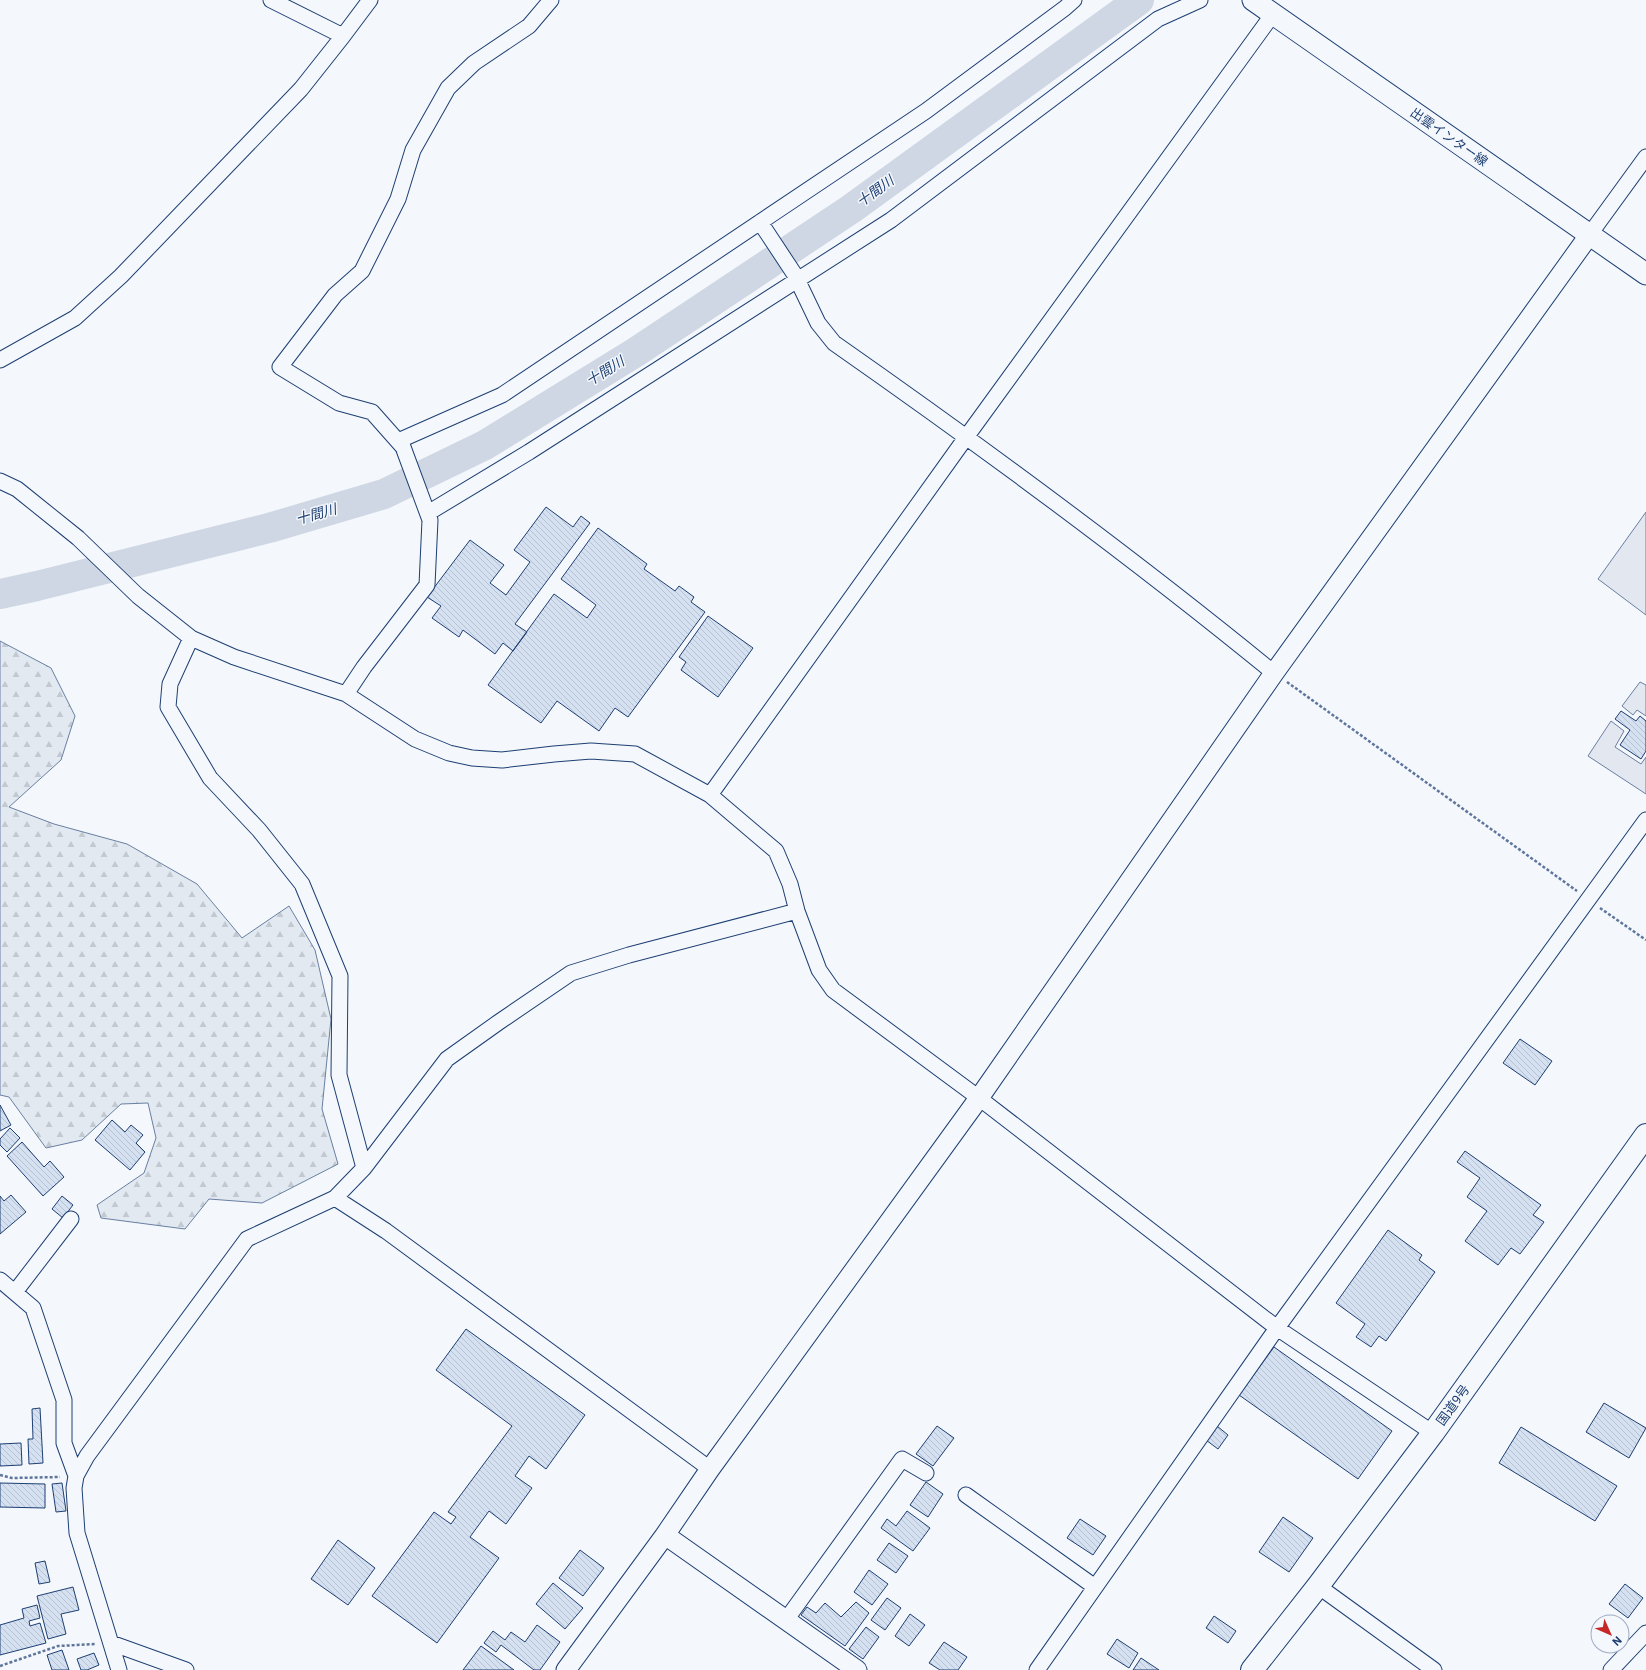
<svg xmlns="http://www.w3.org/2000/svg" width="1646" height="1670" font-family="Roboto,'Noto Sans JP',sans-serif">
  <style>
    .forest { fill: url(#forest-firs); stroke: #687fa3 }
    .parking { fill: #e3e8f0; stroke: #687fa3 }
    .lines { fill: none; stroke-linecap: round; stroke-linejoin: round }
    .river { stroke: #cfd7e4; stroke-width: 30 }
    .building { fill: url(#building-back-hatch); stroke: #1d3f73 }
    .minor-casing { stroke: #1d3f73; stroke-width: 17 }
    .tertiary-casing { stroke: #1d3f73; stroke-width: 21 }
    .secondary-casing { stroke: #1d3f73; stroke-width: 23 }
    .trunk-casing { stroke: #1d3f73; stroke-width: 24 }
    .path { stroke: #5e769c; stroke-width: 2.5; stroke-dasharray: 3 2; stroke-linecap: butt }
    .minor { stroke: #f4f7fb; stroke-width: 15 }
    .tertiary { stroke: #f4f7fb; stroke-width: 19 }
    .secondary { stroke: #f4f7fb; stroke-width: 21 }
    .trunk { stroke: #f4f7fb; stroke-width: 22 }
    .labels { text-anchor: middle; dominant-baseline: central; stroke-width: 3; stroke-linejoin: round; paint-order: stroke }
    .street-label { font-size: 13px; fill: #1d3f73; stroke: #f4f7fb }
    .water-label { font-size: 14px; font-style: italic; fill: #1d3f73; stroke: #f4f7fb }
  </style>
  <defs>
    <pattern id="forest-firs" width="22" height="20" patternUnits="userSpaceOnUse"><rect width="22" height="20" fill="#e3e9f0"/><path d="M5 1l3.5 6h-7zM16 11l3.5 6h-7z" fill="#c2c9d1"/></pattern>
    <pattern id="building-back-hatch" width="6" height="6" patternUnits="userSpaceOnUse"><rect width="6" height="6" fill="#d5e0f0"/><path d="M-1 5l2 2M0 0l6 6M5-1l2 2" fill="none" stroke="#b6c1d1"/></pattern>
  </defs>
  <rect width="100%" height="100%" fill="#f4f7fb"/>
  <path class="forest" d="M 0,641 L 51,668 L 75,716 L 61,760 L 9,807 L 54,824 L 127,844 L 197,884 L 242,938 L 289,906 L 315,950 L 331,1019 L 322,1109 L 338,1164 L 262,1203 L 209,1199 L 185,1229 L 101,1218 L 97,1205 L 144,1173 L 156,1138 L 148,1103 L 121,1104 L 82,1140 L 46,1148 L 9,1097 L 0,1095 Z"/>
  <path class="parking" d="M 1646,512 L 1646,615 L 1598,579 Z
    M 1640,682 L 1646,685 L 1646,716 L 1637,710 L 1633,715 L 1622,706 Z
    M 1611,721 L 1624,731 L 1615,747 L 1641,764 L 1646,757 L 1646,794 L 1588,756 Z"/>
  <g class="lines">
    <path class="river" d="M 0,594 L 37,586 L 269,528 L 384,494 L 485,445 L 636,352 L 851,209 L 1139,0"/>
  </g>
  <path class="building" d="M 546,507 L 573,527 L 581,516 L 590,523 L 515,624 L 527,632 L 513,651 L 503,643 L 495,654 L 463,630 L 459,637 L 432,618 L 441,606 L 427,597 L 470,540 L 504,565 L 490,583 L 506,595 L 530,562 L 514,550 Z
    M 598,528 L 647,564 L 644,569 L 675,591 L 679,586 L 694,597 L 691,602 L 705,612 L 628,717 L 615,708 L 599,731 L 557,701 L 541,723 L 488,685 L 554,594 L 587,618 L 596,605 L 561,579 Z
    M 708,616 L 753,648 L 718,697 L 681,670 L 686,662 L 679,657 Z
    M 1621,711 L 1636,721 L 1640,716 L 1646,721 L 1646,751 L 1641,759 L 1620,745 L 1630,730 L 1615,719 Z
    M 1520,1039 L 1552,1061 L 1535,1085 L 1503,1063 Z
    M 0,1105 L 11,1125 L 0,1131 Z
    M 112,1120 L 125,1132 L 131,1125 L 143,1135 L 136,1143 L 145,1152 L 130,1170 L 95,1140 Z
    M 10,1128 L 20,1138 L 7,1152 L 0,1145 L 0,1139 Z
    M 22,1142 L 44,1167 L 50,1161 L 64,1177 L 43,1196 L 7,1156 Z
    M 1465,1151 L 1541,1205 L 1533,1215 L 1544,1222 L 1520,1254 L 1511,1248 L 1498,1265 L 1465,1241 L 1487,1211 L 1467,1197 L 1480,1178 L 1457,1162 Z
    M 11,1195 L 26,1212 L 0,1234 L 0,1196 L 4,1201 Z
    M 62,1196 L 73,1205 L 63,1218 L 52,1209 Z
    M 1388,1230 L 1422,1255 L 1419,1260 L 1435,1272 L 1386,1341 L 1379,1336 L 1371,1347 L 1356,1337 L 1365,1324 L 1336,1303 Z
    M 466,1329 L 585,1415 L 546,1469 L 529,1456 L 515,1476 L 532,1488 L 506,1524 L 489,1511 L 470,1537 L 499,1558 L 437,1643 L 372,1596 L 434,1512 L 451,1524 L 456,1517 L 448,1512 L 512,1426 L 436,1370 Z
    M 1274,1347 L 1392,1431 L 1358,1479 L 1239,1395 Z
    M 1604,1403 L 1646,1428 L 1629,1458 L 1586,1432 Z
    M 40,1408 L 43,1463 L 29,1464 L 28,1439 L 33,1439 L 32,1409 Z
    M 937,1426 L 954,1438 L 933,1466 L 916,1454 Z
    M 1217,1426 L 1228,1435 L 1218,1449 L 1206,1440 Z
    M 1521,1427 L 1617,1486 L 1595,1521 L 1499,1463 Z
    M 21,1443 L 22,1465 L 0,1466 L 0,1444 Z
    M 926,1482 L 943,1494 L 928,1517 L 910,1505 Z
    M 0,1483 L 45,1484 L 45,1508 L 0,1507 Z
    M 62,1483 L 66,1511 L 56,1512 L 52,1484 Z
    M 907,1511 L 930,1528 L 913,1551 L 881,1528 L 887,1519 L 896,1526 Z
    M 1283,1517 L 1313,1538 L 1289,1572 L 1259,1552 Z
    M 1080,1519 L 1106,1536 L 1093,1555 L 1067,1538 Z
    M 338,1540 L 375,1568 L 348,1605 L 311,1579 Z
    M 889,1543 L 908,1556 L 896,1573 L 877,1560 Z
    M 580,1550 L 604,1568 L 583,1596 L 559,1578 Z
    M 45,1561 L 50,1582 L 39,1584 L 35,1563 Z
    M 869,1570 L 888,1584 L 872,1605 L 854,1592 Z
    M 553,1583 L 583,1608 L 565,1629 L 536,1604 Z
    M 1625,1584 L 1643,1598 L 1628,1618 L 1609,1604 Z
    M 73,1587 L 79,1610 L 61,1614 L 66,1634 L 48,1639 L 37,1596 Z
    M 887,1598 L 901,1608 L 885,1630 L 871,1620 Z
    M 856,1602 L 869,1613 L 845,1646 L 801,1615 L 807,1607 L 816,1613 L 825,1603 L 841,1617 Z
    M 37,1605 L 40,1618 L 29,1621 L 30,1626 L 40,1623 L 46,1643 L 0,1655 L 0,1625 L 24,1618 L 22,1609 Z
    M 910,1614 L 925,1625 L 909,1646 L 895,1636 Z
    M 1214,1616 L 1236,1631 L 1228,1643 L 1206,1628 Z
    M 537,1625 L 560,1642 L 540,1670 L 534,1670 L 501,1645 L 496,1652 L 484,1643 L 493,1631 L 505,1640 L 511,1632 L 525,1642 Z
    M 866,1627 L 879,1637 L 863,1659 L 849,1649 Z
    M 1117,1639 L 1138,1653 L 1129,1668 L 1107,1654 Z
    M 944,1642 L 967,1657 L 958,1670 L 940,1670 L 929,1663 Z
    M 481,1646 L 514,1670 L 463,1670 Z
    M 62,1650 L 69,1670 L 52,1670 L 47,1655 Z
    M 94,1653 L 99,1665 L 87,1670 L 81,1670 L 77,1659 Z
    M 1141,1658 L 1159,1670 L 1133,1670 Z"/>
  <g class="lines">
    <g class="minor-casing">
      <path id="minor" d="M 271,0 L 343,36
        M 760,222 L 795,275 L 818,323 L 834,343 C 984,448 1132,557 1274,673
        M 1590,234 L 1646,157
        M 0,360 L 75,318 L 121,276 L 301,89 L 343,36 L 370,0
        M 398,441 L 502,395 L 926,111 L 1065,8 L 1074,0
        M 0,481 L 17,489 L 78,538 L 138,596 L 191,638 L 234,657 L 346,694 L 415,739 L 449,753 L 472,758 L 502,760 L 554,754 L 591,751 L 635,754 L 710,795 L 776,851 L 790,884 L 797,911 L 819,970 L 833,990 L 979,1098 L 1277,1328 L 1433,1433
        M 428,513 L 529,452 L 891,220 L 1158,19 L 1200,0
        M 191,638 L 170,684 L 168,707 L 210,778 L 259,830 L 302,884 L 340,976 L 339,1075 L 364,1168
        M 346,694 L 364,667 L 427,585 L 430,520 L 403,447 L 372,412 L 339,403 L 280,367 L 335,295 L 362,271 L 398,199 L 413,150 L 448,88 L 474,63 L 529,26 L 551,0
        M 710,795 L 967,436 L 1273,14
        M 335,1198 L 386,1231 L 710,1469
        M 0,1280 L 33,1308 L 64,1400 L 64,1443 L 76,1476
        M 15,1292 L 71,1219
        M 966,1495 L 1095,1587
        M 1318,1586 L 1434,1670
        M 786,1620 L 902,1459 L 926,1473
        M 111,1643 L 186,1670
        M 119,1670 L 77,1533 L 74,1488 L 76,1476 L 87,1456 L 247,1239 L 335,1198 L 364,1168 L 447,1059 L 499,1022 L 571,973 L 629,955 L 797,911
        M 1037,1670 L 1277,1328 L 1646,820
        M 1611,1670 L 1646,1633"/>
    </g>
    <g class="tertiary-casing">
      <path id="tertiary" d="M 665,1535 L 857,1670
        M 566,1670 L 665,1535 L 710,1469 L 979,1098 L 1274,673 L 1590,234"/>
    </g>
    <g class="secondary-casing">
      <path id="secondary" d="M 1253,0 L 1646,274"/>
    </g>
    <g class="trunk-casing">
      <path id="trunk" d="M 1252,1670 L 1318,1586 L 1433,1433 L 1646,1135"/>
    </g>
    <path class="path" d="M 1287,682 L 1577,891
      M 1600,908 L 1646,940
      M 0,1475 L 12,1478 L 60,1477
      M 0,1666 L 58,1646 L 96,1644"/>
    <use href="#minor" class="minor"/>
    <use href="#tertiary" class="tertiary"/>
    <use href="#secondary" class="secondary"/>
    <use href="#trunk" class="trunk"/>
  </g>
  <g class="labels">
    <g class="street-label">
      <text transform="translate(1449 137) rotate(35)">出雲インター線</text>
      <text transform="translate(1453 1405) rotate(-54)">国道9号</text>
    </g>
    <g class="water-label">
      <text transform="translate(875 191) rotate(-36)">十間川</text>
      <text transform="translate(605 371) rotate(-32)">十間川</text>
      <text transform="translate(316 514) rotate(-16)">十間川</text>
    </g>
  </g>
  <g transform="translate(1610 1634) rotate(135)"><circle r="19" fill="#f4f7fb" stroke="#9eadc5"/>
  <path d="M0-3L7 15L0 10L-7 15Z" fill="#c62828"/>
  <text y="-6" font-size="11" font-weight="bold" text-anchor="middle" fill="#1d3f73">N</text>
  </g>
</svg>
